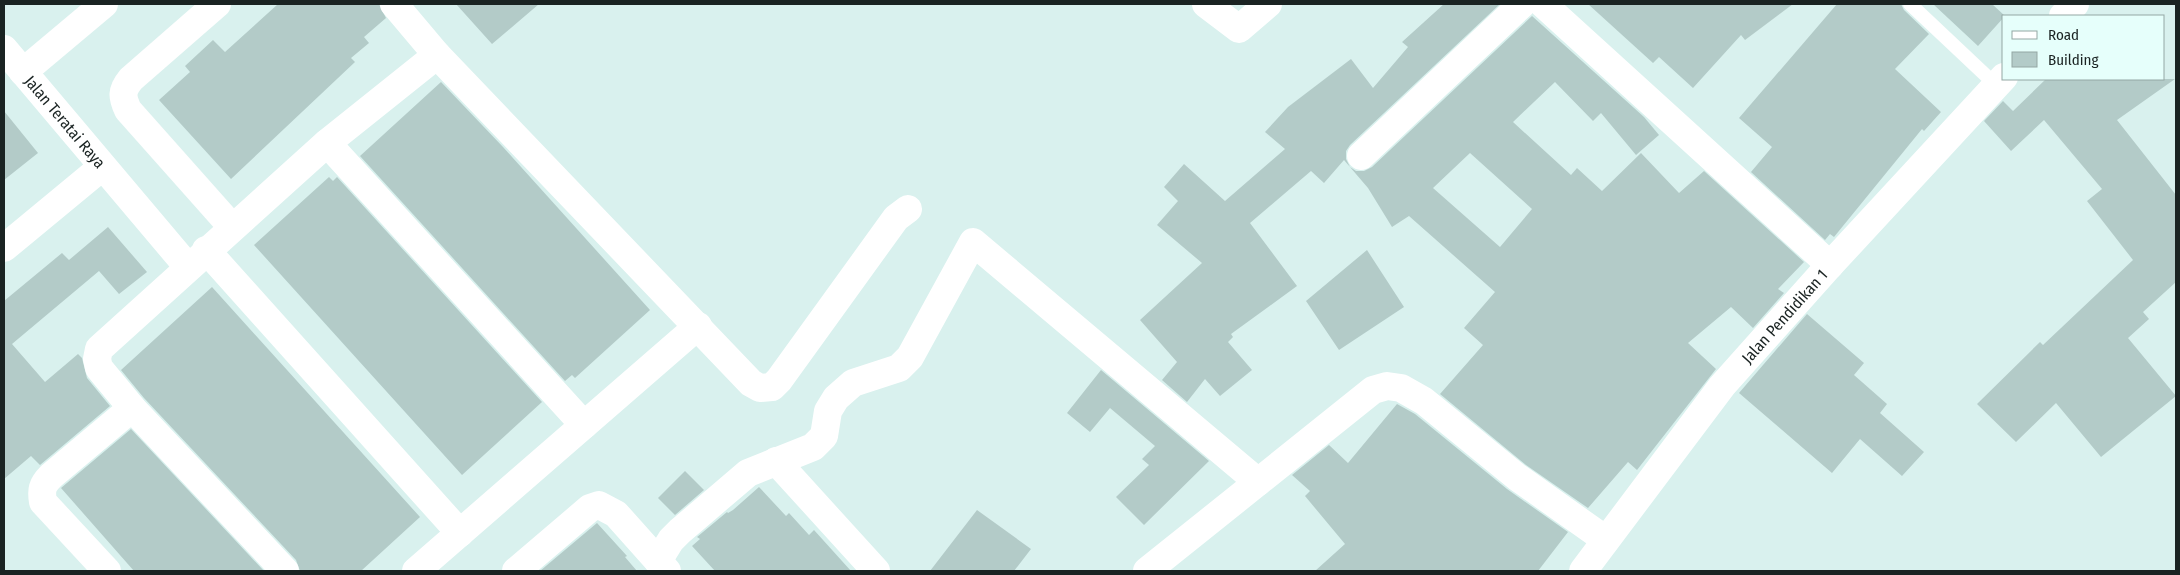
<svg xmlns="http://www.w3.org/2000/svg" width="2180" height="575" font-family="'Fira Sans Condensed',sans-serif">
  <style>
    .building { fill: #b3cbc8; fill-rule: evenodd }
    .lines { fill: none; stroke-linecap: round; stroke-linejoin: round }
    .service { stroke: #fff; stroke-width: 14 }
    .minor { stroke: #fff; stroke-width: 28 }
    .tertiary { stroke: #fff; stroke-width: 28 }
    .labels { text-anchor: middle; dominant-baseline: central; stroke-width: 4; stroke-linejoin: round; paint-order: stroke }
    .street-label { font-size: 16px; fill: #1a2322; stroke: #e6fffb }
  </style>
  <rect width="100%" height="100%" fill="#d9f1ee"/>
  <path class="building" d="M 278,4 L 379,4 L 386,18 L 364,37 L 369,43 L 351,58 L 355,62 L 231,179 L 159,100 L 190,72 L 185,66 L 213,40 L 225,52 Z
    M 456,4 L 539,4 L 492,44 Z
    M 1444,4 L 1500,4 L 1350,145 L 1346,151 L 1346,159 L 1350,167 L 1356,171 L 1364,171 L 1372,167 L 1532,16 L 1644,117 L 1659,135 L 1636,155 L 1601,113 L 1593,121 L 1555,82 L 1513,122 L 1571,175 L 1577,168 L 1602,191 L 1641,153 L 1679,193 L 1704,171 L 1804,262 L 1778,289 L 1784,293 L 1753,328 L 1731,307 L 1688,343 L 1716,369 L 1637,470 L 1628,462 L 1588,508 L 1526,465 L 1440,394 L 1483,345 L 1464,328 L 1495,292 L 1409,216 L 1392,227 L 1368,188 L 1344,160 L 1324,183 L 1311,171 L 1250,223 L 1297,286 L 1231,334 L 1233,337 L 1228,342 L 1252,370 L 1220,396 L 1205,379 L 1187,402 L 1162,380 L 1177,362 L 1140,320 L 1202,263 L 1157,225 L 1178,201 L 1164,187 L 1184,164 L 1225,201 L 1285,149 L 1265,132 L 1288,107 L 1351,59 L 1373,88 L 1408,47 L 1402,42 ZM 1470,153 L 1532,209 L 1500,247 L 1433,188 Z
    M 1588,4 L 1793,4 L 1745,40 L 1741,35 L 1693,88 L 1659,57 L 1653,63 Z
    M 1837,4 L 1901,4 L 1904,10 L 1929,34 L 1895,69 L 1941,112 L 1924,131 L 1922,129 L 1834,237 L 1830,234 L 1825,240 L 1751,172 L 1772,147 L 1739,118 Z
    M 1933,4 L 1992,4 L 2005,16 L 1978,46 Z
    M 2046,79 L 2175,79 L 2117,120 L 2176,195 L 2176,282 L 2143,312 L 2149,319 L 2128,338 L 2176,396 L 2101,457 L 2056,403 L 2016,442 L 1977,404 L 2040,342 L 2043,345 L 2133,260 L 2087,201 L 2102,189 L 2044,120 L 2011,151 L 1984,121 L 2003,101 L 2013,111 Z
    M 441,82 L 503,147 L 650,310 L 575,378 L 572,375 L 565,381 L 360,156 Z
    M 4,111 L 38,153 L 4,180 Z
    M 329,177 L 333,181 L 337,177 L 542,402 L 462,475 L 254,245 Z
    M 108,227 L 147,272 L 119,294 L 99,271 L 12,344 L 45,382 L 78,354 L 82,358 L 87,378 L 110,406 L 40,465 L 31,456 L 4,479 L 4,301 L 62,253 L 69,260 Z
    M 1367,250 L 1404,307 L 1339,350 L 1306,301 Z
    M 212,287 L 420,517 L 361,571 L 300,571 L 296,560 L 144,398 L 121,370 Z
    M 1807,314 L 1864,363 L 1854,375 L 1887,404 L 1880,413 L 1924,452 L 1902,476 L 1860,439 L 1832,473 L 1739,393 Z
    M 1101,370 L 1209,461 L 1144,525 L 1116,497 L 1149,465 L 1142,459 L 1155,446 L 1110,408 L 1090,432 L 1067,413 Z
    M 1397,404 L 1415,414 L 1507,489 L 1568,532 L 1538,571 L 1315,571 L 1345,544 L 1305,496 L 1310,491 L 1292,475 L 1329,445 L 1348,463 Z
    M 131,429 L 264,571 L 134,571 L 61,488 Z
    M 685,471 L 704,490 L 675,515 L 658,498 Z
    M 759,487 L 786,516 L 789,513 L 809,535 L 814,530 L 851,571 L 715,571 L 692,546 L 700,539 L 697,537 L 727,512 L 728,513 L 733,510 Z
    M 977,510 L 1031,549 L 1014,571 L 930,571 Z
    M 597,523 L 627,556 L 625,557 L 637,571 L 540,571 Z"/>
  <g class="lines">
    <path class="service" d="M 1910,4 L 1996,85"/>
    <g class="minor">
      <path d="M 217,4 L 131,79 C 121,91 122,97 128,110 L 232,227"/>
      <path d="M 394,4 L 437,55 L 751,383 L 760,388 L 772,387 L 779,380 L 896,218 L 908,209"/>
      <path d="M 1206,4 L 1239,29 L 1268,4"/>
      <path d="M 1543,4 L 1830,265"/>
      <path id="s1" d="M 4,49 L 188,267"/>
      <path d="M 23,72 L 104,4"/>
      <path d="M 327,143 L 584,425"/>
      <path d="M 1361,156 L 1522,4"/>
      <path d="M 4,248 L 102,167"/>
      <path d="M 206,250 L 460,533"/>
      <path d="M 776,461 L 876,571"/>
      <path d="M 658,561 L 671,540 L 680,531 L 748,473 L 813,447 L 824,436 L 828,411 L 836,398 L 853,383 L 899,368 L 910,357 L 973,242 L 1258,482"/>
      <path d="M 107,571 L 43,502 C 41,490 42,485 51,476 L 132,408"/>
      <path d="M 285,571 L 132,408 L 99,368 L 97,359 L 99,349 L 327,143 L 437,55"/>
      <path d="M 416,571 L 698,326"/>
      <path d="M 516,571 L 590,508 L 599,505 L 616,514 L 667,571"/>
      <path d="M 1147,571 L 1373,390 L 1387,386 L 1401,388 L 1424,401 L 1517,477 L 1606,540"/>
    </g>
    <g class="tertiary">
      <path d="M 2063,16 L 2075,4"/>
      <path id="s2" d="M 1583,571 L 1722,386 L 1830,265 L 2004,77"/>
    </g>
  </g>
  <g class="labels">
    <g class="street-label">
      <text stroke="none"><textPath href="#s1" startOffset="95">Jalan Teratai Raya</textPath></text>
      <text stroke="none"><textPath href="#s2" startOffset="325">Jalan Pendidikan 1</textPath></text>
    </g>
  </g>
  <rect width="2180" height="575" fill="none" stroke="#1a2322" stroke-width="10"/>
  <rect x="2002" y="15" width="162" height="65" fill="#e6fffb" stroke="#94a7a4"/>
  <rect x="2012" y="31" width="25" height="8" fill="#ffffff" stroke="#94a7a4"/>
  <text x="2048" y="40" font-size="15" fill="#1a2322">Road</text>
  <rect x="2012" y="52" width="25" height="15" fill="#b3cbc8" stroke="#94a7a4"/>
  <text x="2048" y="65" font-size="15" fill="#1a2322">Building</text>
</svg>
